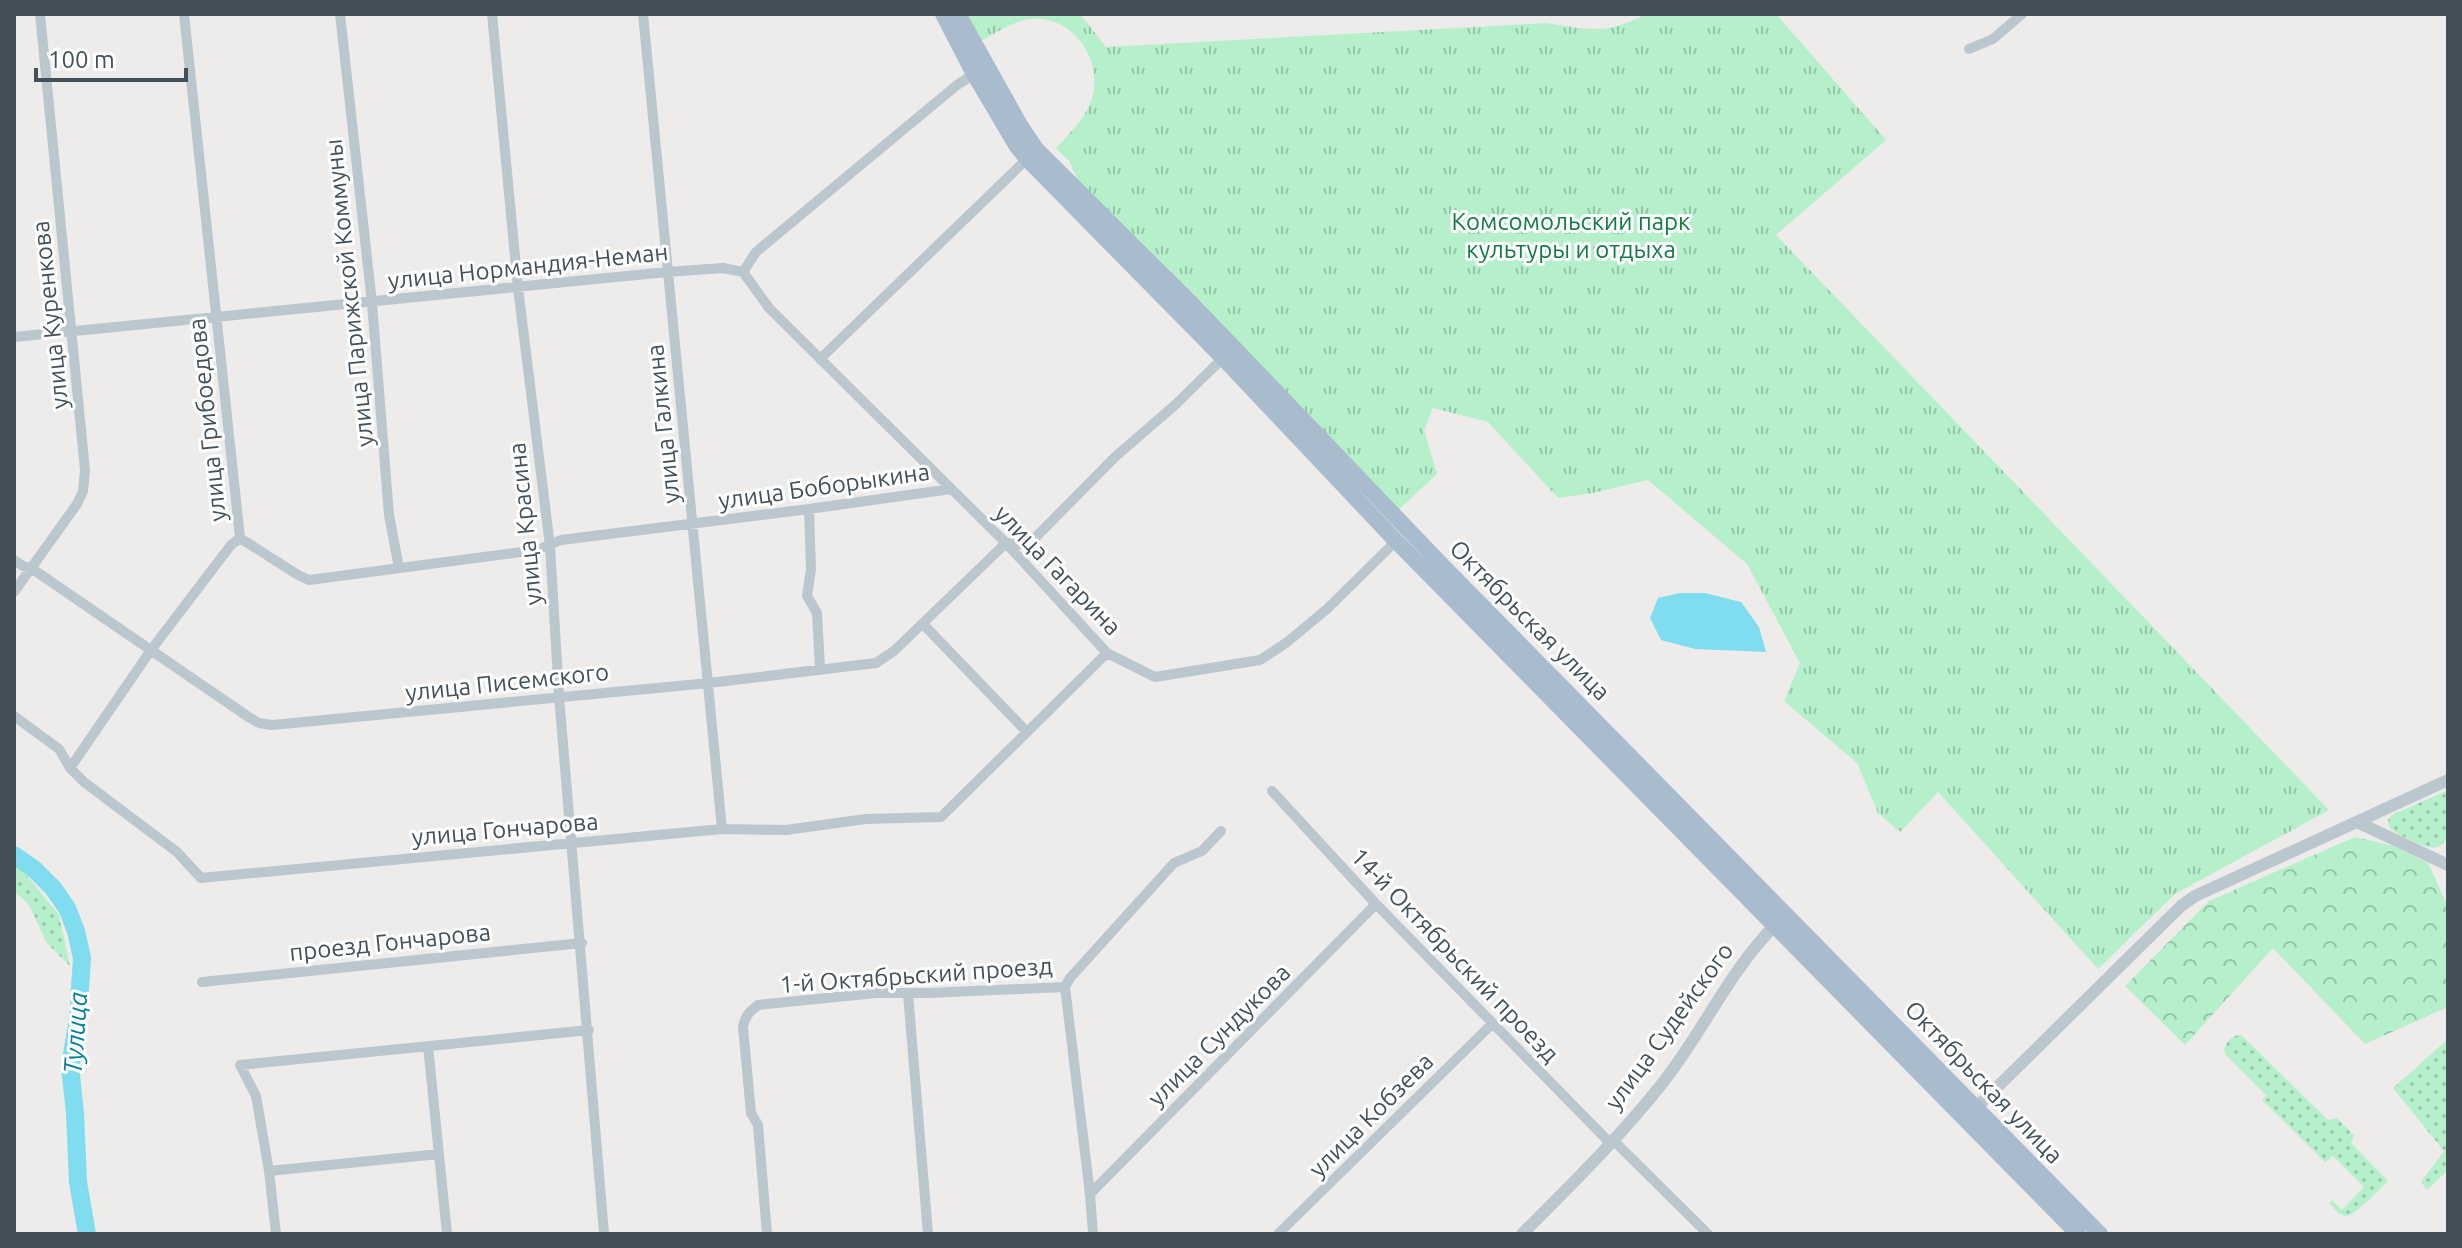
<svg xmlns="http://www.w3.org/2000/svg" width="2462" height="1248" font-family="Ubuntu,sans-serif">
  <style>
    .grass { fill: url(#grass-dots) }
    .forest { fill: url(#forest-crowns) }
    .park { fill: url(#park-tufts) }
    .water { fill: #80dcef }
    .lines { fill: none; stroke-linecap: round; stroke-linejoin: round }
    .river { stroke: #80dcef; stroke-width: 18 }
    .minor { stroke: #bbc7cf; stroke-width: 10 }
    .tertiary { stroke: #bbc7cf; stroke-width: 12 }
    .primary { stroke: #a9bccd; stroke-width: 16 }
    .labels { text-anchor: middle; dominant-baseline: central; stroke-width: 6; stroke-linejoin: round; paint-order: stroke }
    .park-label { font-size: 24px; fill: #127d43; stroke: #fff }
    .street-label { font-size: 24px; fill: #435059; stroke: #fff }
    .water-label { font-size: 26px; font-style: italic; fill: #06819b; stroke: #fff }
  </style>
  <defs>
    <pattern id="grass-dots" width="8" height="8" patternUnits="userSpaceOnUse" patternTransform="scale(2)"><rect width="8" height="8" fill="#b5f0ca"/><path d="M2 2h.1M6 6h.1" fill="none" stroke="#95c5a7" stroke-width="1.8" stroke-linecap="round"/></pattern>
    <pattern id="forest-crowns" width="20" height="18" patternUnits="userSpaceOnUse" patternTransform="scale(2)"><rect width="20" height="18" fill="#b5f0ca"/><path d="M2 6a3 3 0 1 1 6 0M12 15a3 3 0 1 1 6 0" fill="none" stroke="#95c5a7"/></pattern>
    <pattern id="park-tufts" width="24" height="20" patternUnits="userSpaceOnUse" patternTransform="scale(2)"><rect width="24" height="20" fill="#b5f0ca"/><path d="M3 7l-1-3M5 7V3M7 7l1-3M15 17l-1-3M17 17v-4M19 17l1-3" fill="none" stroke="#95c5a7"/></pattern>
  </defs>
  <rect width="100%" height="100%" fill="#eeebeb"/>
  <path class="grass" d="M 2448,790 C 2448,815 2458,862 2417,843 C 2407,838 2397,835 2389,827 L 2388,820 L 2392,815 Z
    M 14,860 L 59,915 L 70,966 L 47,943 L 29,905 L 14,891 Z
    M 2241,1035 L 2328,1120 L 2337,1118 L 2354,1135 L 2351,1143 L 2388,1181 C 2380,1188 2355,1217 2345,1216 C 2339,1215 2333,1207 2329,1203 L 2332,1200 L 2342,1210 L 2364,1187 L 2333,1156 L 2325,1162 L 2262,1100 L 2266,1095 L 2225,1054 L 2224,1049 C 2227,1041 2233,1035 2241,1035 Z
    M 2448,1039 L 2448,1170 L 2427,1190 L 2421,1182 L 2444,1151 L 2393,1088 Z"/>
  <path class="forest" d="M 2355,837 L 2393,846 L 2428,863 L 2448,907 L 2448,1007 L 2365,1044 L 2273,948 L 2185,1045 L 2125,986 L 2209,901 Z"/>
  <path class="park" d="M 964,14 L 1080,14 L 1106,47 L 1547,23 C 1589,30 1607,35 1646,14 L 1776,14 L 1886,140 L 1776,235 L 2329,810 L 2175,894 L 2098,969 L 1938,792 L 1900,832 L 1878,813 L 1857,763 L 1784,701 L 1800,663 L 1747,564 L 1648,480 L 1593,493 L 1558,498 L 1488,422 L 1433,408 L 1424,430 L 1437,474 L 1393,515 L 1201,301 L 1078,180 L 1069,161 L 1056,148 C 1070,133 1086,118 1092,98 C 1104,57 1069,10 1024,20 C 1009,24 993,34 979,42 Z"/>
  <path class="water" d="M 1680,593 L 1705,593 L 1741,602 L 1759,627 L 1766,652 L 1695,649 L 1661,640 L 1650,618 L 1658,598 Z"/>
  <g class="lines">
    <path class="river" d="M 14,855 L 34,869 L 53,888 L 67,908 L 76,931 L 82,958 L 78,1018 L 70,1067 L 75,1113 L 78,1182 L 87,1234"/>
    <path class="minor" d="M 340,14 L 372,303 L 389,515 L 399,568
      M 492,14 L 518,288 L 550,546 L 559,696 L 604,1234
      M 643,14 L 722,829
      M 1969,49 L 1993,39 L 2022,14
      M 743,272 L 769,308 L 1006,543 L 1107,653 L 1155,677 L 1260,660 L 1286,643 L 1327,609 L 1396,541
      M 14,337 L 667,272 L 723,268 L 743,272 L 756,252 L 957,85 L 974,74
      M 820,359 L 1027,159
      M 809,509 L 811,569 L 807,596 L 817,613 L 820,668
      M 240,538 L 298,575 L 309,580 L 537,550 L 561,540 L 809,509 L 951,489
      M 14,560 L 23,566 L 31,568 L 250,718 L 259,723 L 272,725 L 709,683 L 876,663 L 894,651 L 1006,543 L 1028,545 L 1115,457 L 1175,405 L 1223,358
      M 14,592 L 77,504 L 83,491 L 85,470 L 40,14
      M 923,624 L 1026,731
      M 14,716 L 59,749 L 70,768 L 84,782 L 177,852 L 201,878 L 722,829 L 786,830 L 866,819 L 941,817 L 1107,653
      M 70,768 L 151,650 L 231,545 L 240,538 L 184,14
      M 1272,791 L 1376,904 L 1611,1144
      M 202,982 L 582,943
      M 1065,987 L 1090,1194 L 1093,1234
      M 908,994 L 928,1234
      M 428,1046 L 447,1234
      M 1614,1141 L 1708,1234
      M 269,1171 L 439,1154
      M 1090,1194 L 1376,904
      M 276,1234 L 269,1171 L 256,1096 L 240,1065 L 589,1030
      M 767,1234 L 758,1125 L 751,1113 L 743,1027 C 745,1016 749,1012 758,1005 L 876,993 L 928,993 L 1065,987 L 1070,978 L 1174,863 L 1202,851 L 1221,831
      M 1278,1234 L 1492,1024"/>
    <path class="tertiary" d="M 2357,822 L 2448,865
      M 1976,1108 L 2181,906 L 2195,896 L 2448,780
      M 1522,1234 C 1570,1186 1618,1139 1661,1085 C 1702,1034 1728,973 1775,925"/>
    <path class="primary" d="M 943,14 L 974,74 L 1016,145 L 1027,159 L 1223,358 L 1396,541 L 2078,1234
      M 958,14 L 1020,125 L 1036,149 L 1193,305 L 1440,563 L 2100,1234"/>
  </g>
  <g class="labels">
    <g class="park-label">
      <text x="1571" y="221">Комсомольский парк<tspan x="1571" dy="28">культуры и отдыха</tspan></text>
    </g>
    <g class="street-label">
      <text transform="translate(528 266) rotate(-6)">улица Нормандия-Неман</text>
      <text transform="translate(349 293) rotate(-96)">улица Парижской Коммуны</text>
      <text transform="translate(50 315) rotate(-96)">улица Куренкова</text>
      <text transform="translate(207 420) rotate(-96)">улица Грибоедова</text>
      <text transform="translate(663 424) rotate(-96)">улица Галкина</text>
      <text transform="translate(824 486) rotate(-8)">улица Боборыкина</text>
      <text transform="translate(525 524) rotate(-96)">улица Красина</text>
      <text transform="translate(1058 570) rotate(46)">улица Гагарина</text>
      <text transform="translate(1530 620) rotate(45)">Октябрьская улица</text>
      <text transform="translate(507 682) rotate(-6)">улица Писемского</text>
      <text transform="translate(505 829) rotate(-5)">улица Гончарова</text>
      <text transform="translate(390 942) rotate(-6)">проезд Гончарова</text>
      <text transform="translate(1455 955) rotate(46)">14-й Октябрьский проезд</text>
      <text transform="translate(916 975) rotate(-4)">1-й Октябрьский проезд</text>
      <text transform="translate(1669 1026) rotate(-54)">улица Судейского</text>
      <text transform="translate(1219 1035) rotate(-45)">улица Сундукова</text>
      <text transform="translate(1984 1082) rotate(46)">Октябрьская улица</text>
      <text transform="translate(1371 1115) rotate(-45)">улица Кобзева</text>
    </g>
    <g class="water-label">
      <text transform="translate(75 1033) rotate(-86)">Тулица</text>
    </g>
  </g>
  <rect width="2462" height="1248" fill="none" stroke="#435059" stroke-width="32"/>
  <path d="M36 68v12h150v-12" fill="none" stroke="#435059" stroke-width="4"/>
  <text x="48" y="68" font-size="24" fill="#435059" stroke="#ffffff" stroke-width="6" paint-order="stroke">100 m</text>
</svg>
